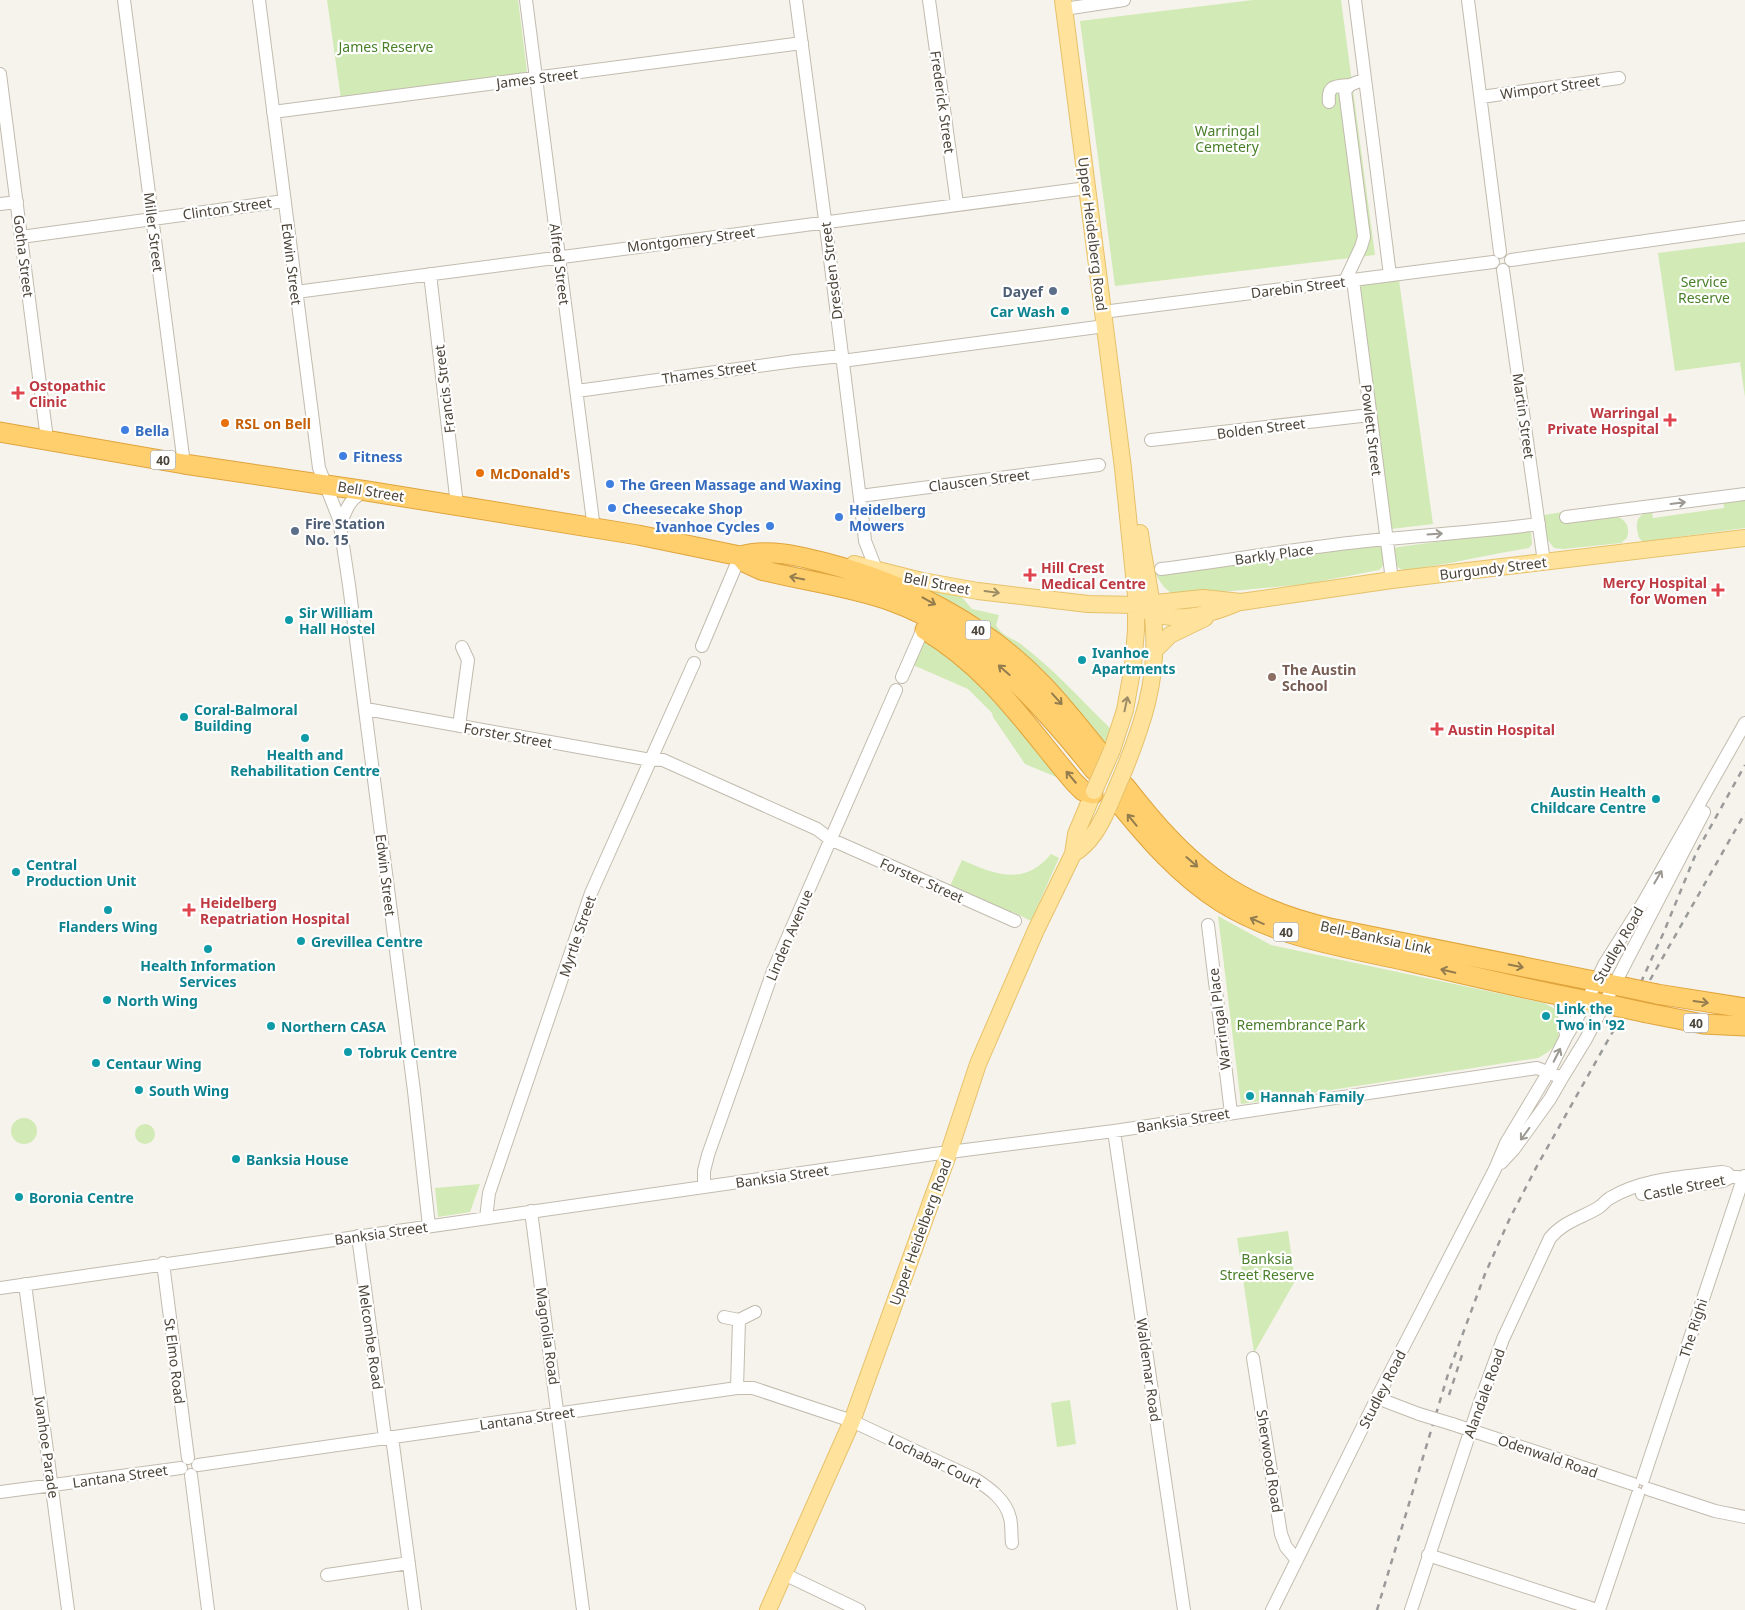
<svg xmlns="http://www.w3.org/2000/svg" width="1745" height="1610" font-family="'Noto Sans',sans-serif">
  <style>
    .green { fill: #d2eab5 }
    .lines { fill: none; stroke-linecap: round; stroke-linejoin: round }
    .minor-casing { stroke: #c2bbae; stroke-width: 14 }
    .major-casing { stroke: #e6c16a; stroke-width: 18 }
    .highway-casing { stroke: #e0a43c; stroke-width: 21 }
    .minor { stroke: #fff; stroke-width: 12 }
    .major { stroke: #ffe39c; stroke-width: 16 }
    .highway { stroke: #ffcf6e; stroke-width: 19 }
    .rail { stroke: #9a9a9a; stroke-width: 2.5; stroke-dasharray: 6 6; stroke-linecap: butt }
    .minor-bridge-casing { stroke: #c2bbae; stroke-width: 14; stroke-linecap: butt }
    .major-bridge-casing { stroke: #e6c16a; stroke-width: 18; stroke-linecap: butt }
    .highway-bridge-casing { stroke: #e0a43c; stroke-width: 21; stroke-linecap: butt }
    .minor-bridge { stroke: #fff; stroke-width: 12 }
    .major-bridge { stroke: #ffe39c; stroke-width: 16 }
    .highway-bridge { stroke: #ffcf6e; stroke-width: 19 }
    .oneway { stroke: #9c9892 }
    .oneway2 { stroke: #937c4e }
    .oneway3 { stroke: #9c8c66 }
    .service-dot { fill: #5c6f8a; stroke: #fff; stroke-width: 2 }
    .culture-dot { fill: #0f9aa8; stroke: #fff; stroke-width: 2 }
    .health-dot { fill: #e0444e; stroke: #fff; stroke-width: 2 }
    .food-dot { fill: #e8710a; stroke: #fff; stroke-width: 2 }
    .shop-dot { fill: #3f7fe0; stroke: #fff; stroke-width: 2 }
    .education-dot { fill: #8d6e63; stroke: #fff; stroke-width: 2 }
    .labels { text-anchor: middle; dominant-baseline: central; stroke-width: 4.5; stroke-linejoin: round; paint-order: stroke }
    .shield { fill: #fff; stroke: #817c74; stroke-width: 1 }
    .shield-label { font-size: 12px; font-weight: bold; fill: #4b4439 }
    .park-label { font-size: 14px; fill: #4a7f2a; stroke: #fff }
    .street-label { font-size: 14px; fill: #4b4439; stroke: #fff }
    .service-label { font-size: 14px; font-weight: bold; fill: #4e5e75; stroke: #fff; text-anchor: end }
    .culture-label { font-size: 14px; font-weight: bold; fill: #0d838f; stroke: #fff; text-anchor: start }
    .health-label { font-size: 14px; font-weight: bold; fill: #be3a42; stroke: #fff; text-anchor: start }
    .food-label { font-size: 14px; font-weight: bold; fill: #c56008; stroke: #fff; text-anchor: start }
    .shop-label { font-size: 14px; font-weight: bold; fill: #366cbe; stroke: #fff; text-anchor: start }
    .education-label { font-size: 14px; font-weight: bold; fill: #785e54; stroke: #fff; text-anchor: start }
  </style>
  <rect width="100%" height="100%" fill="#f6f3ec"/>
  <path class="green" d="M 327,0 L 518,0 L 527,71 L 523,76 L 341,99 Z
    M 1253,0 L 1341,0 L 1375,255 L 1115,286 L 1080,21 Z
    M 1745,242 L 1745,397 L 1740,363 L 1742,362 L 1675,371 L 1658,253 Z
    M 1399,280 L 1433,524 L 1391,529 L 1359,284 Z
    M 1745,499 L 1745,528 L 1647,541 L 1642,541 L 1639,538 C 1635,523 1635,515 1652,511 L 1653,518 L 1724,508 L 1723,501 Z
    M 1562,512 L 1564,523 L 1618,517 C 1627,521 1630,528 1627,538 L 1621,543 L 1564,549 L 1554,548 L 1547,539 L 1544,515 Z
    M 1526,530 L 1531,532 L 1532,544 L 1529,548 C 1487,555 1446,565 1404,570 C 1394,569 1393,557 1394,548 L 1398,547 Z
    M 1382,545 C 1383,554 1387,564 1379,570 L 1306,584 L 1179,596 C 1164,592 1160,581 1152,568 Z
    M 932,590 L 960,595 L 972,609 L 999,615 L 996,625 C 1002,637 1012,637 1022,645 C 1055,670 1083,702 1112,730 L 1103,746 L 931,594 Z
    M 926,639 L 954,653 L 1066,781 L 1025,764 L 993,717 L 992,713 L 968,689 L 913,665 L 924,641 Z
    M 1051,854 L 1059,858 L 1031,921 L 1013,912 L 1007,912 L 949,888 L 962,860 C 994,874 1024,887 1051,854 Z
    M 1218,916 L 1271,945 L 1544,1003 L 1557,1010 C 1561,1034 1562,1046 1538,1058 L 1241,1104 Z
    M11 1131a13 13 0 1 1 26 0a13 13 0 1 1-26 0Z
    M135 1134a10 10 0 1 1 20 0a10 10 0 1 1-20 0Z
    M 480,1184 L 470,1212 L 438,1217 L 435,1188 Z
    M 1288,1231 L 1295,1281 L 1254,1353 L 1237,1238 Z
    M 1070,1400 L 1076,1444 L 1057,1447 L 1051,1403 Z"/>
  <g class="lines">
    <g class="minor-casing">
      <path id="minor" d="M 124,0 L 184,464
        M 259,0 L 319,468 L 339,519 L 349,585 L 414,1091 L 429,1226
        M 526,0 L 594,529
        M 796,0 L 827,235 L 864,531 L 865,541 L 876,569
        M 929,0 L 957,204
        M 1355,0 L 1390,275
        M 1468,0 L 1500,252
        M 1064,9 L 1124,0
        M 0,74 L 47,439
        M 1481,97 L 1619,78
        M 1329,102 C 1327,85 1336,86 1350,85
        M 273,112 L 802,43
        M 0,204 L 17,202
        M 21,237 L 284,201
        M 1511,260 L 1745,227
        M 1503,270 L 1544,562
        M 430,274 L 457,505
        M 1353,280 L 1392,580
        M 1345,281 L 1361,247 L 1364,237 L 1345,91 L 1350,85 L 1365,79
        M 296,292 L 1087,188
        M 1103,312 L 1493,262
        M 842,361 L 1105,326
        M 577,391 L 795,361 L 841,356
        M 1151,440 L 1370,415
        M 860,496 L 1099,465
        M 1566,517 L 1745,494
        M 340,525 C 346,510 350,496 367,491
        M 1161,569 C 1233,560 1304,547 1376,540 C 1430,535 1484,531 1539,524
        M 702,646 L 740,556
        M 902,677 L 923,629
        M 366,709 L 645,759 L 663,760 L 817,829 L 830,839 L 1015,921
        M 459,726 L 468,660 L 462,647
        M 1208,925 L 1231,1113
        M 1558,995 L 1564,1015 L 1566,1037
        M 1114,1131 L 1184,1610
        M 1501,1163 L 1514,1149 L 1550,1099 L 1562,1078 L 1586,1039 L 1704,812
        M 704,1187 L 704,1171 L 708,1155 L 773,971 L 896,690
        M 1642,1194 L 1649,1191 L 1723,1181 L 1731,1177 L 1738,1177
        M 531,1211 L 583,1610
        M 486,1218 L 489,1193 L 591,893 L 694,663
        M 358,1236 L 385,1438
        M 163,1263 L 188,1458
        M 25,1284 L 68,1610
        M 0,1288 L 934,1154 L 1114,1131 L 1537,1068 L 1562,1078
        M 724,1317 L 739,1320
        M 1253,1358 L 1281,1534 L 1286,1547 L 1297,1560
        M 737,1388 L 739,1320 L 755,1312
        M 1377,1398 L 1419,1414
        M 1452,1424 L 1633,1484
        M 392,1437 L 415,1610
        M 198,1465 L 737,1388 L 753,1388 L 852,1421 L 975,1479 C 989,1488 1006,1500 1010,1518 C 1012,1525 1011,1535 1012,1543
        M 191,1475 L 208,1610
        M 1643,1479 L 1744,1176
        M 1648,1489 L 1715,1511 L 1745,1517
        M 0,1492 L 181,1468
        M 1428,1555 L 1597,1610
        M 784,1574 L 859,1610
        M 327,1575 L 409,1563
        M 1272,1610 L 1377,1398 L 1495,1169 L 1506,1143 L 1548,1073 L 1566,1037 L 1587,1001 L 1604,965 L 1643,903 L 1745,723
        M 1411,1610 L 1479,1405 L 1503,1339 L 1550,1238 C 1563,1222 1581,1218 1598,1208 C 1603,1205 1606,1200 1610,1198 C 1644,1178 1685,1177 1722,1172 L 1727,1173 L 1731,1177
        M 1599,1610 L 1638,1494"/>
    </g>
    <g class="major-casing">
      <path id="major" d="M 1063,0 L 1123,468 L 1136,595 L 1136,630 L 1133,666 L 1125,710 L 1112,750
        M 854,564 L 922,581 L 978,591 L 1088,604 L 1137,605 L 1203,598 L 1241,602 L 1392,580 L 1745,538
        M 1145,610 C 1173,624 1209,615 1237,603
        M 1154,651 L 1170,635 L 1205,618
        M 1125,768 C 1143,723 1157,681 1154,631 C 1153,598 1144,565 1140,533
        M 1073,854 C 1090,844 1100,826 1108,808
        M 768,1610 L 852,1421 L 949,1152 L 978,1064 L 1036,930 L 1073,854 L 1076,834 L 1094,791"/>
    </g>
    <g class="highway-casing">
      <path id="highway" d="M 0,432 L 184,464 L 367,491 L 638,535 L 740,556 C 768,548 799,556 826,563 C 907,584 985,624 1043,685 C 1064,707 1083,731 1102,755
        M 740,556 L 746,563 L 761,570 C 804,581 849,586 891,601 C 977,632 1039,701 1095,771
        M 925,630 C 992,671 1025,724 1074,782 L 1083,791 L 1093,794
        M 1125,786 C 1185,863 1232,906 1330,928 L 1624,987
        M 1118,802 C 1149,840 1179,875 1221,902 C 1277,937 1344,947 1407,961 C 1476,977 1545,994 1615,1006
        M 1657,994 L 1745,1008
        M 1647,1013 L 1703,1024 L 1745,1026"/>
    </g>
    <use href="#minor" class="minor"/>
    <use href="#major" class="major"/>
    <use href="#highway" class="highway"/>
    <path class="rail" d="M 1650,980 L 1745,813
      M 1449,1395 L 1463,1352
      M 1377,1610 L 1449,1371 L 1485,1274 L 1510,1218 L 1537,1166 L 1642,980 L 1663,934 L 1697,851 L 1745,765"/>
    <g class="minor-bridge-casing">
      <path id="minor-bridge" d="M 1419,1414 L 1452,1424"/>
    </g>
    <g class="major-bridge-casing">
      <path id="major-bridge" d="M 1094,791 L 1112,750
        M 1108,808 L 1125,768"/>
    </g>
    <g class="highway-bridge-casing">
      <path id="highway-bridge" d="M 1624,987 L 1657,994
        M 1615,1006 L 1647,1013"/>
    </g>
    <use href="#minor-bridge" class="minor-bridge"/>
    <use href="#major-bridge" class="major-bridge"/>
    <use href="#highway-bridge" class="highway-bridge"/>
  </g>
  <defs><path id="oneway-shaft" d="M-6 0H5M1.5-3L5.5 0L1.5 3" fill="none" stroke-width="1.6" stroke-linecap="round" stroke-linejoin="round" transform="scale(1.25)"/></defs>
  <g class="oneway">
    <use href="#oneway-shaft" transform="translate(1678 503) rotate(-7)"/>
    <use href="#oneway-shaft" transform="translate(1435 534) rotate(-4)"/>
    <use href="#oneway-shaft" transform="translate(1658 877) rotate(-60)"/>
    <use href="#oneway-shaft" transform="translate(1557 1055) rotate(-63)"/>
    <use href="#oneway-shaft" transform="translate(1525 1134) rotate(126)"/>
  </g>
  <g class="oneway2">
    <use href="#oneway-shaft" transform="translate(797 578) rotate(-169)"/>
    <use href="#oneway-shaft" transform="translate(929 601) rotate(29)"/>
    <use href="#oneway-shaft" transform="translate(1004 670) rotate(-139)"/>
    <use href="#oneway-shaft" transform="translate(1057 699) rotate(48)"/>
    <use href="#oneway-shaft" transform="translate(1071 777) rotate(-130)"/>
    <use href="#oneway-shaft" transform="translate(1132 820) rotate(-129)"/>
    <use href="#oneway-shaft" transform="translate(1192 862) rotate(41)"/>
    <use href="#oneway-shaft" transform="translate(1257 921) rotate(-156)"/>
    <use href="#oneway-shaft" transform="translate(1516 966) rotate(11)"/>
    <use href="#oneway-shaft" transform="translate(1448 971) rotate(-167)"/>
    <use href="#oneway-shaft" transform="translate(1701 1002) rotate(8)"/>
  </g>
  <g class="oneway3">
    <use href="#oneway-shaft" transform="translate(992 592) rotate(8)"/>
    <use href="#oneway-shaft" transform="translate(1126 704) rotate(-78)"/>
  </g>
  <g class="service-dot">
    <circle cx="1053" cy="291" r="5"/>
    <circle cx="295" cy="531" r="5"/>
  </g>
  <g class="culture-dot">
    <circle cx="1065" cy="311" r="5"/>
    <circle cx="289" cy="620" r="5"/>
    <circle cx="1082" cy="660" r="5"/>
    <circle cx="184" cy="717" r="5"/>
    <circle cx="305" cy="738" r="5"/>
    <circle cx="1656" cy="799" r="5"/>
    <circle cx="16" cy="872" r="5"/>
    <circle cx="108" cy="910" r="5"/>
    <circle cx="301" cy="941" r="5"/>
    <circle cx="208" cy="949" r="5"/>
    <circle cx="107" cy="1000" r="5"/>
    <circle cx="1546" cy="1016" r="5"/>
    <circle cx="271" cy="1026" r="5"/>
    <circle cx="348" cy="1052" r="5"/>
    <circle cx="96" cy="1063" r="5"/>
    <circle cx="139" cy="1090" r="5"/>
    <circle cx="1250" cy="1096" r="5"/>
    <circle cx="236" cy="1159" r="5"/>
    <circle cx="19" cy="1197" r="5"/>
  </g>
  <g class="health-dot">
    <path d="M15.5 385.5h5v5h5v5h-5v5h-5v-5h-5v-5h5z"/>
    <path d="M1667.5 412.5h5v5h5v5h-5v5h-5v-5h-5v-5h5z"/>
    <path d="M1027.5 567.5h5v5h5v5h-5v5h-5v-5h-5v-5h5z"/>
    <path d="M1715.5 582.5h5v5h5v5h-5v5h-5v-5h-5v-5h5z"/>
    <path d="M1434.5 721.5h5v5h5v5h-5v5h-5v-5h-5v-5h5z"/>
    <path d="M186.5 902.5h5v5h5v5h-5v5h-5v-5h-5v-5h5z"/>
  </g>
  <g class="food-dot">
    <circle cx="225" cy="423" r="5"/>
    <circle cx="480" cy="473" r="5"/>
  </g>
  <g class="shop-dot">
    <circle cx="125" cy="430" r="5"/>
    <circle cx="343" cy="456" r="5"/>
    <circle cx="610" cy="484" r="5"/>
    <circle cx="612" cy="508" r="5"/>
    <circle cx="839" cy="517" r="5"/>
    <circle cx="770" cy="526" r="5"/>
  </g>
  <circle class="education-dot" cx="1272" cy="677" r="5"/>
  <g class="labels">
    <g class="shield">
      <rect x="150.5" y="450.5" width="25" height="19" rx="4"/>
      <rect x="965.5" y="620.5" width="25" height="19" rx="4"/>
      <rect x="1273.5" y="922.5" width="25" height="19" rx="4"/>
      <rect x="1683.5" y="1013.5" width="25" height="19" rx="4"/>
    </g>
    <g class="shield-label">
      <text x="163" y="460">40</text>
      <text x="978" y="630">40</text>
      <text x="1286" y="932">40</text>
      <text x="1696" y="1023">40</text>
    </g>
    <g class="park-label">
      <text x="386" y="46">James Reserve</text>
      <text x="1227" y="130">Warringal<tspan x="1227" dy="16">Cemetery</tspan></text>
      <text x="1704" y="281">Service<tspan x="1704" dy="16">Reserve</tspan></text>
      <text x="1301" y="1024">Remembrance Park</text>
      <text x="1267" y="1258">Banksia<tspan x="1267" dy="16">Street Reserve</tspan></text>
    </g>
    <g class="street-label">
      <text transform="translate(537 78) rotate(-7)">James Street</text>
      <text transform="translate(1550 87) rotate(-8)">Wimport Street</text>
      <text transform="translate(943 102) rotate(82)">Frederick Street</text>
      <text transform="translate(227 208) rotate(-8)">Clinton Street</text>
      <text transform="translate(154 232) rotate(83)">Miller Street</text>
      <text transform="translate(1093 234) rotate(83)">Upper Heidelberg Road</text>
      <text transform="translate(691 239) rotate(-7)">Montgomery Street</text>
      <text transform="translate(24 256) rotate(83)">Gotha Street</text>
      <text transform="translate(292 264) rotate(83)">Edwin Street</text>
      <text transform="translate(560 264) rotate(83)">Alfred Street</text>
      <text transform="translate(831 271) rotate(-97)">Dresden Street</text>
      <text transform="translate(1298 287) rotate(-7)">Darebin Street</text>
      <text transform="translate(709 372) rotate(-8)">Thames Street</text>
      <text transform="translate(444 389) rotate(-97)">Francis Street</text>
      <text transform="translate(1524 416) rotate(82)">Martin Street</text>
      <text transform="translate(1261 428) rotate(-7)">Bolden Street</text>
      <text transform="translate(1372 430) rotate(83)">Powlett Street</text>
      <text transform="translate(979 480) rotate(-7)">Clauscen Street</text>
      <text transform="translate(371 491) rotate(9)">Bell Street</text>
      <text transform="translate(1274 554) rotate(-8)">Barkly Place</text>
      <text transform="translate(1493 568) rotate(-7)">Burgundy Street</text>
      <text transform="translate(937 583) rotate(11)">Bell Street</text>
      <text transform="translate(508 735) rotate(10)">Forster Street</text>
      <text transform="translate(386 875) rotate(83)">Edwin Street</text>
      <text transform="translate(922 880) rotate(24)">Forster Street</text>
      <text transform="translate(789 935) rotate(-67)">Linden Avenue</text>
      <text transform="translate(577 936) rotate(-71)">Myrtle Street</text>
      <text transform="translate(1376 937) rotate(12)">Bell–Banksia Link</text>
      <text transform="translate(1618 945) rotate(-60)">Studley Road</text>
      <text transform="translate(1219 1019) rotate(-97)">Warringal Place</text>
      <text transform="translate(1183 1120) rotate(-9)">Banksia Street</text>
      <text transform="translate(782 1176) rotate(-8)">Banksia Street</text>
      <text transform="translate(1684 1187) rotate(-11)">Castle Street</text>
      <text transform="translate(920 1232) rotate(-70)">Upper Heidelberg Road</text>
      <text transform="translate(381 1233) rotate(-8)">Banksia Street</text>
      <text transform="translate(1693 1328) rotate(-72)">The Righi</text>
      <text transform="translate(548 1336) rotate(82)">Magnolia Road</text>
      <text transform="translate(371 1337) rotate(82)">Melcombe Road</text>
      <text transform="translate(175 1361) rotate(83)">St Elmo Road</text>
      <text transform="translate(1149 1370) rotate(82)">Waldemar Road</text>
      <text transform="translate(1382 1389) rotate(-63)">Studley Road</text>
      <text transform="translate(1484 1393) rotate(-70)">Alandale Road</text>
      <text transform="translate(527 1418) rotate(-8)">Lantana Street</text>
      <text transform="translate(47 1447) rotate(82)">Ivanhoe Parade</text>
      <text transform="translate(1548 1456) rotate(19)">Odenwald Road</text>
      <text transform="translate(935 1461) rotate(26)">Lochabar Court</text>
      <text transform="translate(1270 1461) rotate(81)">Sherwood Road</text>
      <text transform="translate(120 1476) rotate(-8)">Lantana Street</text>
    </g>
    <g class="service-label">
      <text x="1043" y="291">Dayef</text>
      <text x="305" y="523" text-anchor="start">Fire Station<tspan x="305" dy="16">No. 15</tspan></text>
    </g>
    <g class="culture-label">
      <text x="1055" y="311" text-anchor="end">Car Wash</text>
      <text x="299" y="612">Sir William<tspan x="299" dy="16">Hall Hostel</tspan></text>
      <text x="1092" y="652">Ivanhoe<tspan x="1092" dy="16">Apartments</tspan></text>
      <text x="194" y="709">Coral-Balmoral<tspan x="194" dy="16">Building</tspan></text>
      <text x="305" y="754" text-anchor="middle">Health and<tspan x="305" dy="16">Rehabilitation Centre</tspan></text>
      <text x="1646" y="791" text-anchor="end">Austin Health<tspan x="1646" dy="16">Childcare Centre</tspan></text>
      <text x="26" y="864">Central<tspan x="26" dy="16">Production Unit</tspan></text>
      <text x="108" y="926" text-anchor="middle">Flanders Wing</text>
      <text x="311" y="941">Grevillea Centre</text>
      <text x="208" y="965" text-anchor="middle">Health Information<tspan x="208" dy="16">Services</tspan></text>
      <text x="117" y="1000">North Wing</text>
      <text x="1556" y="1008">Link the<tspan x="1556" dy="16">Two in '92</tspan></text>
      <text x="281" y="1026">Northern CASA</text>
      <text x="358" y="1052">Tobruk Centre</text>
      <text x="106" y="1063">Centaur Wing</text>
      <text x="149" y="1090">South Wing</text>
      <text x="1260" y="1096">Hannah Family</text>
      <text x="246" y="1159">Banksia House</text>
      <text x="29" y="1197">Boronia Centre</text>
    </g>
    <g class="health-label">
      <text x="29" y="385">Ostopathic<tspan x="29" dy="16">Clinic</tspan></text>
      <text x="1659" y="412" text-anchor="end">Warringal<tspan x="1659" dy="16">Private Hospital</tspan></text>
      <text x="1041" y="567">Hill Crest<tspan x="1041" dy="16">Medical Centre</tspan></text>
      <text x="1707" y="582" text-anchor="end">Mercy Hospital<tspan x="1707" dy="16">for Women</tspan></text>
      <text x="1448" y="729">Austin Hospital</text>
      <text x="200" y="902">Heidelberg<tspan x="200" dy="16">Repatriation Hospital</tspan></text>
    </g>
    <g class="food-label">
      <text x="235" y="423">RSL on Bell</text>
      <text x="490" y="473">McDonald's</text>
    </g>
    <g class="shop-label">
      <text x="135" y="430">Bella</text>
      <text x="353" y="456">Fitness</text>
      <text x="620" y="484">The Green Massage and Waxing</text>
      <text x="622" y="508">Cheesecake Shop</text>
      <text x="849" y="509">Heidelberg<tspan x="849" dy="16">Mowers</tspan></text>
      <text x="760" y="526" text-anchor="end">Ivanhoe Cycles</text>
    </g>
    <g class="education-label">
      <text x="1282" y="669">The Austin<tspan x="1282" dy="16">School</tspan></text>
    </g>
  </g>
</svg>
